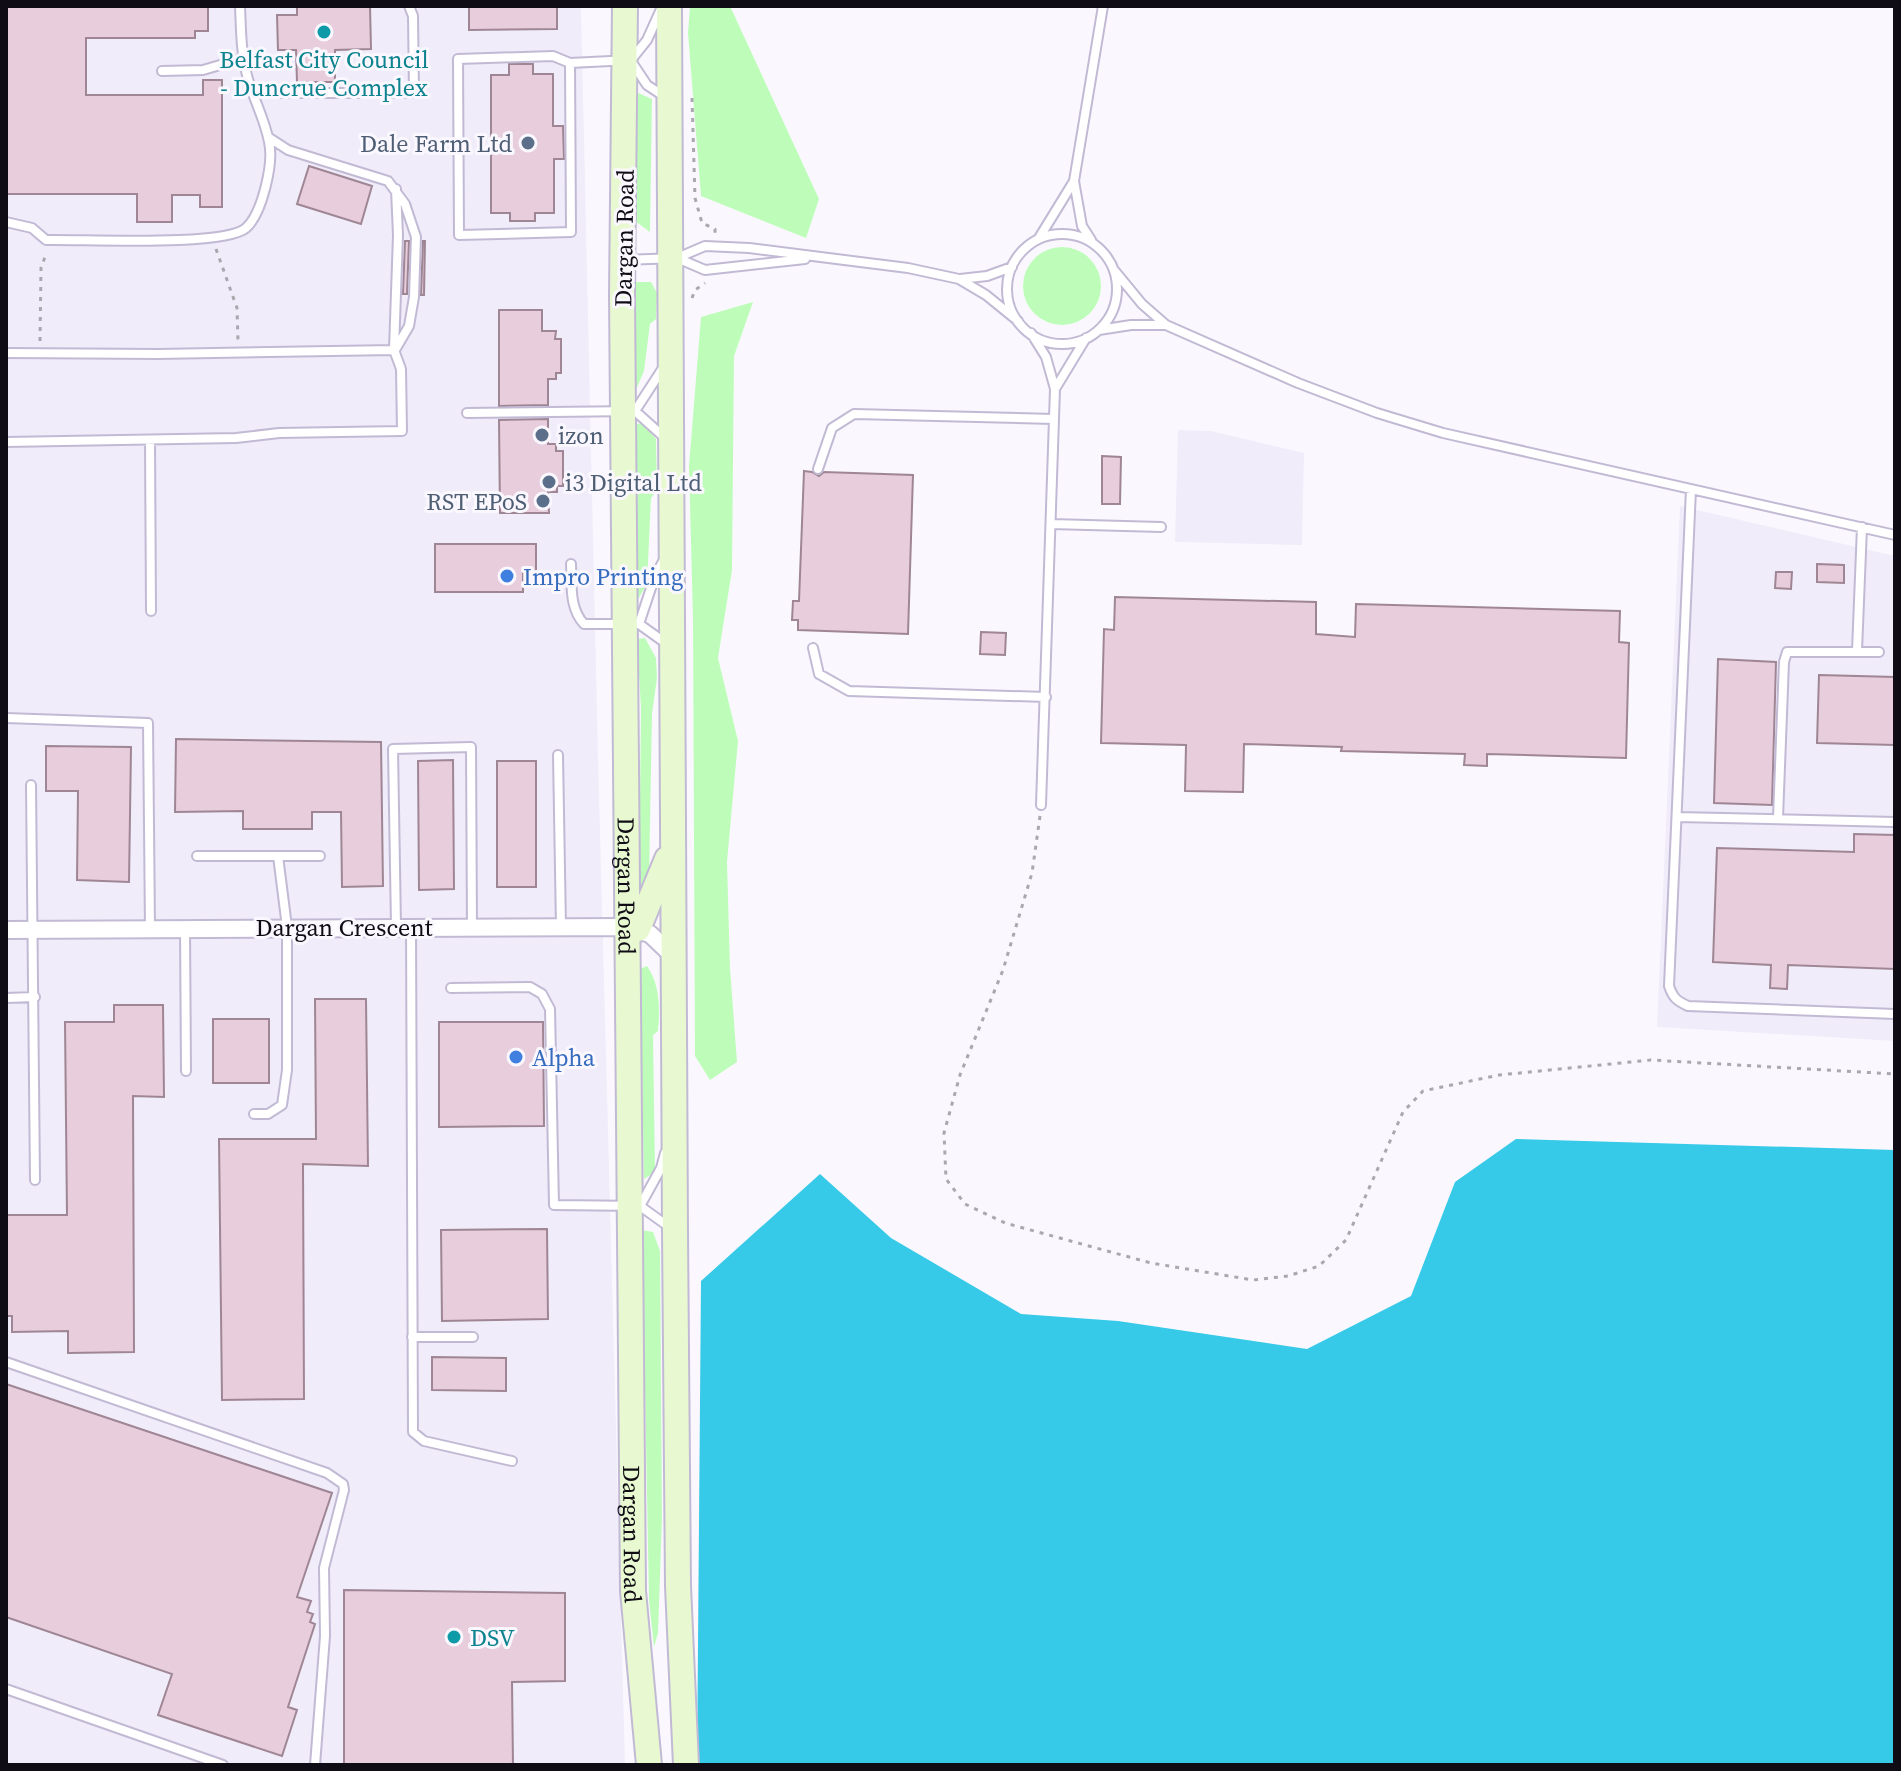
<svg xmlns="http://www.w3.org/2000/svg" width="1901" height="1771" font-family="'Source Serif 4',serif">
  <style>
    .built { fill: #f0ecfa }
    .green { fill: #befdb9 }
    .water { fill: #37c9e8 }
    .building { fill: #e8cddc; stroke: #9f8694; stroke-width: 2 }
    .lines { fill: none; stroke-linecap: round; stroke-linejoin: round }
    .lane-casing { stroke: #c2bad4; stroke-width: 12 }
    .street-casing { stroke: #c2bad4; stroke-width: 20 }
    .secondary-casing { stroke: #c2bad4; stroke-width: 28 }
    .path { stroke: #aaa8af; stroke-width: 3; stroke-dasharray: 4 6; stroke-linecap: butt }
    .lane { stroke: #fff; stroke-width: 8 }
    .street { stroke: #fff; stroke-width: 16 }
    .secondary { stroke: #e8f9d2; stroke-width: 24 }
    .culture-dot { fill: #0f9aa8; stroke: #faf8fe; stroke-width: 3 }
    .service-dot { fill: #5c6f8a; stroke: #faf8fe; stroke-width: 3 }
    .shop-dot { fill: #3f7fe0; stroke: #faf8fe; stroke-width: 3 }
    .labels { text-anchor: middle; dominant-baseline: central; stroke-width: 6; stroke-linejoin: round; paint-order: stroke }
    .culture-label { font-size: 24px; fill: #0d838f; stroke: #faf8fe }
    .service-label { font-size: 24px; fill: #4e5e75; stroke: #faf8fe; text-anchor: end }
    .street-label { font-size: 24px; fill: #0f0c15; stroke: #faf8fe }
    .shop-label { font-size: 24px; fill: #366cbe; stroke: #faf8fe; text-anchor: start }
  </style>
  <rect width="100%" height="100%" fill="#faf8fe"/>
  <path class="built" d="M 6,6 L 581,6 L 598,758 L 625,1765 L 6,1765 Z
    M 1178,430 L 1211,431 L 1304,453 L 1302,545 L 1175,542 Z
    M 1680,506 L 1895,556 L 1895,1041 L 1657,1027 Z"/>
  <path class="green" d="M 690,6 L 730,6 L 819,199 L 806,238 L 701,196 L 688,33 Z
    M 636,92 L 652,99 L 650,232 L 635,221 Z
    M1023 286a39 39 0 1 1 78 0a39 39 0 1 1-78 0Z
    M 636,282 L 651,282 L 657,293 L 656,319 L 650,324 L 644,371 L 636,390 Z
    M 753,302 L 734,356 L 732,570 L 718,658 L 738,741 L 727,862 L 730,968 L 737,1062 L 710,1080 L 695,1056 L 693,619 L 689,466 L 701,317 Z
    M 643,423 L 656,439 L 657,490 L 651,498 L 647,584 L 637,601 L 637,424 Z
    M 645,638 L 656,658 L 657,678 L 652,714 L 649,880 L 648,888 L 639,890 L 641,709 L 637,639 Z
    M 647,966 C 660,984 660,1009 658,1031 L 653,1035 L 655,1172 L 644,1179 L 640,969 Z
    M 642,1230 L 653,1232 L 660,1251 L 662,1519 L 658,1633 L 654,1647 L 649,1600 Z"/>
  <path class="water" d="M 1516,1139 L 1895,1150 L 1895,1765 L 697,1765 L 701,1281 L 820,1174 L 891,1238 L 1021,1314 L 1118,1321 L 1307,1349 L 1411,1296 L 1455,1182 Z"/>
  <path class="building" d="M 6,6 L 208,6 L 208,31 L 195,31 L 195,38 L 86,38 L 86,95 L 203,95 L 203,80 L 222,80 L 222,207 L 200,207 L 200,195 L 172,195 L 172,222 L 137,222 L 137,194 L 6,194 Z
    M 297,6 L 370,6 L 371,49 L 335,50 L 335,82 L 297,82 L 296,50 L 278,50 L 277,15 L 297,15 Z
    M 469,6 L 557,6 L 557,29 L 469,30 Z
    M 509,64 L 533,64 L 533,74 L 553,74 L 553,126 L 563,126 L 564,159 L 554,159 L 554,213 L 535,213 L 535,221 L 510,221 L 510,213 L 491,213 L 491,75 L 509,75 Z
    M 309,166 L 372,186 L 361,224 L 297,204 Z
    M 405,241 L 409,241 L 407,294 L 403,294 Z
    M 423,241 L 425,241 L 424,295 L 421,295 Z
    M 499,310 L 542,310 L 542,331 L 556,331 L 555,339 L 561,339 L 561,373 L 556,373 L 556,379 L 548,379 L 548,405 L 499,406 Z
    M 548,419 L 548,444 L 556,444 L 556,451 L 563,451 L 563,486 L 557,486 L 557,492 L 548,492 L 549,513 L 500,513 L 499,420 Z
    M 1102,456 L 1121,457 L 1120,504 L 1102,504 Z
    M 804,471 L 812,472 L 819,476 L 824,472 L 913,475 L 908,634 L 798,630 L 798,620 L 792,620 L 793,601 L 799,601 Z
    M 435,544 L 536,544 L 536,573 L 523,573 L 523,592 L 435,592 Z
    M 1817,564 L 1844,565 L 1844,583 L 1817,582 Z
    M 1776,572 L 1792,572 L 1791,589 L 1775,588 Z
    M 1115,597 L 1316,602 L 1316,634 L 1355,637 L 1356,604 L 1620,611 L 1619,642 L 1629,643 L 1626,758 L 1487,754 L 1487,766 L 1464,765 L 1465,754 L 1341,751 L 1342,747 L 1244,744 L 1243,792 L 1185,791 L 1186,745 L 1101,743 L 1104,629 L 1114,630 Z
    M 981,632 L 1006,633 L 1005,655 L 980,654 Z
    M 1718,659 L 1776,662 L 1772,805 L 1714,803 Z
    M 1819,675 L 1895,677 L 1895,745 L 1817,743 Z
    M 176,739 L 381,742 L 383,886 L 342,887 L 341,812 L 312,812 L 312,829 L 243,829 L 243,811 L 175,812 Z
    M 46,746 L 131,747 L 129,882 L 77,880 L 78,791 L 46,791 Z
    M 453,760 L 454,889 L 419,890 L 418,761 Z
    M 497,761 L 536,761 L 536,887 L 497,887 Z
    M 1854,834 L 1895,835 L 1895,969 L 1788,965 L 1787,989 L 1770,988 L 1771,965 L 1713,962 L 1717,848 L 1854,852 Z
    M 315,999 L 366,999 L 368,1166 L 303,1164 L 304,1399 L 222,1400 L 219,1139 L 316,1139 Z
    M 114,1005 L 163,1005 L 164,1097 L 133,1096 L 134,1352 L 68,1353 L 68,1331 L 12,1332 L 12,1316 L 6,1316 L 6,1215 L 67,1215 L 65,1022 L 114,1022 Z
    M 213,1019 L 269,1019 L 269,1083 L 213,1083 Z
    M 439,1022 L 543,1022 L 544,1126 L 439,1127 Z
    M 547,1229 L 548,1319 L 442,1321 L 441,1230 Z
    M 432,1357 L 506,1358 L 506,1391 L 432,1390 Z
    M 6,1384 L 332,1493 L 297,1597 L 311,1601 L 307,1612 L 313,1614 L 310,1622 L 315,1624 L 288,1707 L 297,1710 L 282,1756 L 158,1715 L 172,1674 L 6,1617 Z
    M 344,1590 L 565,1593 L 565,1681 L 512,1682 L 513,1765 L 344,1765 Z"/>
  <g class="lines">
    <g class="lane-casing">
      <path id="lane" d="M 631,61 L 647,85 L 665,97
        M 570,63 L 571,232 L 459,235 L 458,59 L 553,56 L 570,63 L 631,60 L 647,40 L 661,9
        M 162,71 L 203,70 L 244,58
        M 253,93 L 414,93 L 413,16 L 409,6
        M 268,137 L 288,150 L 388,181 L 405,204 L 416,237 L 414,297 L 409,326 L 395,350
        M 6,222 L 32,228 L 46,240 C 82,239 224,247 246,228 C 262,214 274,163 269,142 C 265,120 254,100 248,79 C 241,55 241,30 240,6
        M1007 289a55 55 0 1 1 110 0a55 55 0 1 1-110 0Z
        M 1039,238 L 1074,181
        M 1091,240 L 1082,226 L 1074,181 L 1103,6
        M 677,258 L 705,270 L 805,259
        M 623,260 L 677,258 L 705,246 L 749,248 L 908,268 L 959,279 L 986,295 L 1018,321
        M 1114,270 L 1142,304 L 1166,325 L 1298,383 L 1377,413 L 1443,433 L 1895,535
        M 960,279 L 987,276 L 1012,267
        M 1099,330 L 1131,325 L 1165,325
        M 1031,333 L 1046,357 L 1055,389 L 1041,805
        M 6,353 L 158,354 L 394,350
        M 1055,389 L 1086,338
        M 635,411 L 663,368
        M 467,413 L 635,411 L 664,437
        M 150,441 L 151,611
        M 6,442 L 236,438 L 279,433 L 402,431 L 401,369 L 394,350 L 398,235 L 396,189
        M 818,469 L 832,428 L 854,414 L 1054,419
        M 1691,489 L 1669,986 C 1673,998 1677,1001 1688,1006 L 1895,1014
        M 1051,524 L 1161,527
        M 571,564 C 572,585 569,608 584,624 L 639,624 L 667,644
        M 639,624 L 655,576 L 665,558
        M 813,648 L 819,674 L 849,691 L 1046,697
        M 1857,651 L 1862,527
        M 6,718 L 148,723 L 150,928
        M 558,755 L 561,927
        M 31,785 L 35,1180
        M 1677,817 L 1895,822
        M 1778,818 L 1784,662 L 1787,652 L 1879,652
        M 197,856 L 278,856 L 287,927 L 287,1070 L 282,1105 L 268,1114 L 254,1114
        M 278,856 L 320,856
        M 396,926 L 393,749 L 471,747 L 472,927
        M 411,926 L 413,1432 L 424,1441 L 512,1461
        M 185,928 L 186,1071
        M 451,988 L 530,987 L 542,994 L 550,1009 L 554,1205 L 640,1206 L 672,1229
        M 6,998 L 35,997
        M 640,1206 L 661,1168 L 665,1153
        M 412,1337 L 473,1337
        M 6,1362 L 327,1473 L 343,1484 L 344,1490 L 324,1568 L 325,1636 L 315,1765
        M 6,1689 L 223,1765"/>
    </g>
    <g class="street-casing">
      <path id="street" d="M 6,930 L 626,927 L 650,934 L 673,956"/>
    </g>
    <g class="secondary-casing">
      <g id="secondary">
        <path id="s1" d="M 625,6 L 622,296 L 633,1591 L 649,1765"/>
        <path d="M 669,6 L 675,1232 L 678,1586 L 686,1765"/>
        <path d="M 638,929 L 667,859"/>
      </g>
    </g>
    <path class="path" d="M 692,98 L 695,198 L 702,223 L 715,229 L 715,233
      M 216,249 L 237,308 L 238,341
      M 692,298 L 695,290 L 705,283
      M 40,341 L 41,268 L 46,254
      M 1040,816 L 1032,873 L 1003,970 L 960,1075 L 944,1133 L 946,1179 L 965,1204 L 1005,1223 L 1151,1263 L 1253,1280 L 1288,1276 L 1319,1266 L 1346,1240 L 1403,1112 L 1423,1091 L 1499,1075 L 1651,1060 L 1895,1074"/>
    <use href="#lane" class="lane"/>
    <use href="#street" class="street"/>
    <use href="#secondary" class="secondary"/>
  </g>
  <g class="culture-dot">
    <circle cx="324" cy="32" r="8"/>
    <circle cx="454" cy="1637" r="8"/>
  </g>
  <g class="service-dot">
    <circle cx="528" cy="143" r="8"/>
    <circle cx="542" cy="435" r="8"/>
    <circle cx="549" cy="482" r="8"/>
    <circle cx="543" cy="501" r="8"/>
  </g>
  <g class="shop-dot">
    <circle cx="507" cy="576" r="8"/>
    <circle cx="516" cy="1057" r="8"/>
  </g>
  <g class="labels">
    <g class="culture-label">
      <text x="324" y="59">Belfast City Council<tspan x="324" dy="28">- Duncrue Complex</tspan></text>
      <text x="470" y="1637" text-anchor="start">DSV</text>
    </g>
    <g class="service-label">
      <text x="512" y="143">Dale Farm Ltd</text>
      <text x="558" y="435" text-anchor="start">izon</text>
      <text x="565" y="482" text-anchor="start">i3 Digital Ltd</text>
      <text x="527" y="501">RST EPoS</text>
    </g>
    <g class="street-label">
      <text transform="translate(624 238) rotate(-89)">Dargan Road</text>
      <text stroke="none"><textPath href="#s1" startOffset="880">Dargan Road</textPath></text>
      <text x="344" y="927">Dargan Crescent</text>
      <text stroke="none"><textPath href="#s1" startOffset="1528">Dargan Road</textPath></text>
    </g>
    <g class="shop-label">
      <text x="523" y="576">Impro Printing</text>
      <text x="532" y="1057">Alpha</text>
    </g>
  </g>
  <rect width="1901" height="1771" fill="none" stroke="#0f0c15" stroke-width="16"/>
</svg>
